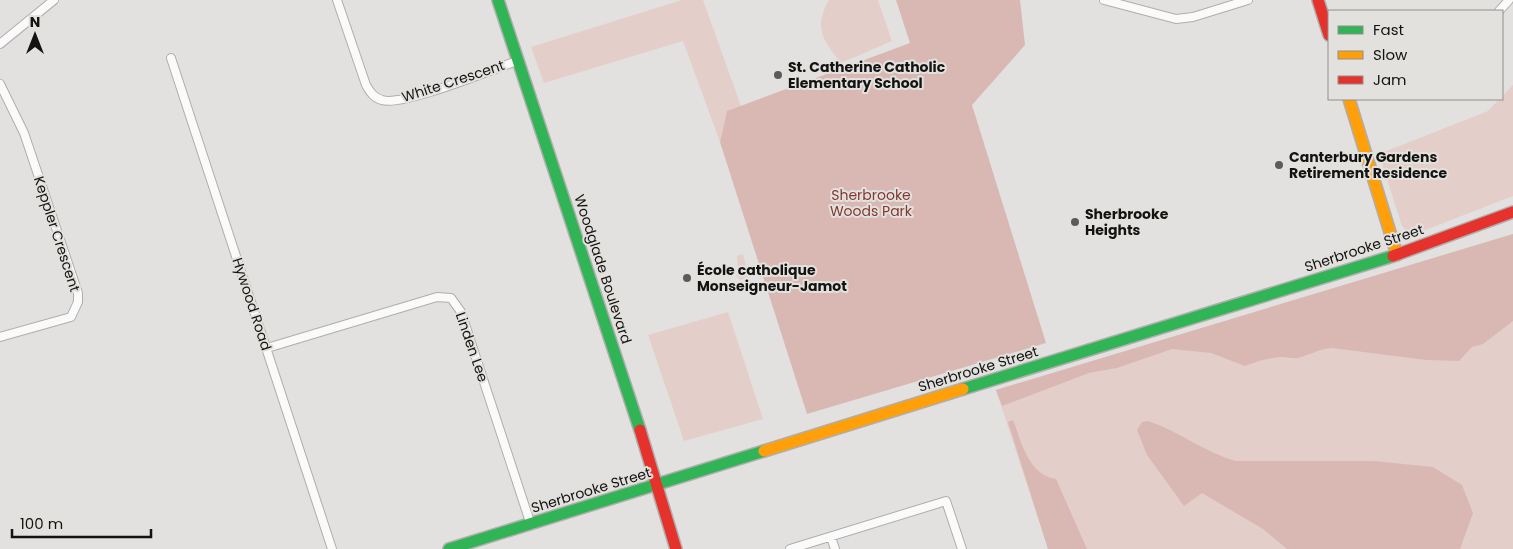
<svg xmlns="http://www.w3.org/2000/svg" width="1513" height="549" font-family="Poppins,sans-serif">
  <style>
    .green { fill: #e4ceca }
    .forest { fill: #d9b8b3 }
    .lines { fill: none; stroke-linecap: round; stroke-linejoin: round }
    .street-casing { stroke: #afaead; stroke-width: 10 }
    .fast-casing { stroke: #afaead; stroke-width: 14 }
    .slow-casing { stroke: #afaead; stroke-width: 14 }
    .jam-casing { stroke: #afaead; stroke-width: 14 }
    .street { stroke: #fbfafa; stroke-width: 8 }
    .fast { stroke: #30b455; stroke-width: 11 }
    .slow { stroke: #ff9f0a; stroke-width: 11 }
    .jam { stroke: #e5322d; stroke-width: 11 }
    .poi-dot { fill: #5b5b5a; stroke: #e3e1de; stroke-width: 2 }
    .labels { text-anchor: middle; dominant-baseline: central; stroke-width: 4; stroke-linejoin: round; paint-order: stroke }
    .poi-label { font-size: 14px; font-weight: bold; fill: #131312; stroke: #e3e1de; text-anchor: start }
    .street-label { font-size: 14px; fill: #131312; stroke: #e3e1de }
    .park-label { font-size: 14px; fill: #823931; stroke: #e3e1de }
  </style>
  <rect width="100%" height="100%" fill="#e2e1df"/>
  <path class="green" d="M 682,0 L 703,0 L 741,106 L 727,111 L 720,142 L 683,41 L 544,83 L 531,47 Z
    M 829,0 L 878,0 L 892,41 L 841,63 C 823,40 813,28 829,0 Z
    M 1513,85 L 1513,196 L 1415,234 L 1417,224 L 1409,233 L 1402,226 L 1379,154 L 1488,111 Z
    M 1513,234 L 1513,549 L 1048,549 L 996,390 Z
    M 743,254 L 748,276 L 741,280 L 736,276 L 738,270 L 737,256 Z
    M 728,312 L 763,419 L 684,441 L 648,335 Z"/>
  <path class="forest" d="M 896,0 L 1020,0 L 1025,45 L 972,105 L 1046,343 L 807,414 L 720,142 L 727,111 L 910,43 Z
    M 1513,234 L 1513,321 L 1483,344 L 1472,347 L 1459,361 L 1426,360 L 1332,348 C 1319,349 1310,355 1298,358 C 1293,359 1288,357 1282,357 C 1269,358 1257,361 1245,366 L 1211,353 L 1172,349 L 1117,368 L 1089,373 L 1002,406 L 996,390 Z
    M 1013,420 C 1022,443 1028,474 1056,479 L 1087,549 L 1048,549 L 1008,422 Z
    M 1148,421 C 1179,431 1204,452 1235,461 L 1374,461 L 1433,467 L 1462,485 L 1473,513 L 1460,549 L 1287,549 L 1263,529 L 1202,493 L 1184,506 L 1147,455 L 1137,430 L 1142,422 Z"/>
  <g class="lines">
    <g class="street-casing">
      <path id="street" d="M 337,0 L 366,85 C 370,92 374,98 382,100 C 402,107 493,69 517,61
        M 1104,0 L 1176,19 L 1193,17 L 1248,0
        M 1499,11 L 1509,0
        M 0,44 L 54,0
        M 171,58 L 332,549
        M 0,84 L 24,133 L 78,293 L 78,302 L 71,317 L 0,337
        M 267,348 L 437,297 L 451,298 L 461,312 L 531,525
        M 831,537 L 835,549
        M 790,549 L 946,501 L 962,549"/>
    </g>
    <g class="fast-casing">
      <path id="fast" d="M 498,0 L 640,430
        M 963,389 L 1393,256
        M 449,549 L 764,451"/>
    </g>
    <g class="slow-casing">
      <path id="slow" d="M 1349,99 L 1397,255
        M 764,451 L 963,389"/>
    </g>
    <g class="jam-casing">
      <path id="jam" d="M 1318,0 L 1329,35
        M 1393,256 L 1513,212
        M 640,430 L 676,549"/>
    </g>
    <use href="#street" class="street"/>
    <use href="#fast" class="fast"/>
    <use href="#slow" class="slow"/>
    <use href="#jam" class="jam"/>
  </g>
  <g class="poi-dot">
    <circle cx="778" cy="75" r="5"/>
    <circle cx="1279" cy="165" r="5"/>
    <circle cx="1075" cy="222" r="5"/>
    <circle cx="687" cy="278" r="5"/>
  </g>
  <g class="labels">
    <g class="poi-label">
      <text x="788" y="67">St. Catherine Catholic<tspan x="788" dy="16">Elementary School</tspan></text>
      <text x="1289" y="157">Canterbury Gardens<tspan x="1289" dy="16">Retirement Residence</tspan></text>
      <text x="1085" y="214">Sherbrooke<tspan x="1085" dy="16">Heights</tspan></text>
      <text x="697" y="270">École catholique<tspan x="697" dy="16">Monseigneur-Jamot</tspan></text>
    </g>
    <g class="street-label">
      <text transform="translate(453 81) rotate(-18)">White Crescent</text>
      <text transform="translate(57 234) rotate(72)">Keppler Crescent</text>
      <text transform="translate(1364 248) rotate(-18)">Sherbrooke Street</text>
      <text transform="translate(603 269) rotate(72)">Woodglade Boulevard</text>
      <text transform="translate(252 304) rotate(72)">Hywood Road</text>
      <text transform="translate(472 347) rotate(71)">Linden Lee</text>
      <text transform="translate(978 369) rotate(-17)">Sherbrooke Street</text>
      <text transform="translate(591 490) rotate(-17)">Sherbrooke Street</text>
    </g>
    <g class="park-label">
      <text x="871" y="195">Sherbrooke<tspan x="871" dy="16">Woods Park</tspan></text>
    </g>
  </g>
  <rect x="1328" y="10" width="175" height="90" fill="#e3e1de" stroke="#908f8c"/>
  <rect x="1338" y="26" width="25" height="8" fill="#30b455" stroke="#908f8c"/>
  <text x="1373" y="35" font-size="15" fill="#131312">Fast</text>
  <rect x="1338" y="51" width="25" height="8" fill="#ff9f0a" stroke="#908f8c"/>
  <text x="1373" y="60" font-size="15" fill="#131312">Slow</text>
  <rect x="1338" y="76" width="25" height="8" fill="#e5322d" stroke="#908f8c"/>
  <text x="1373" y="85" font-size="15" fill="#131312">Jam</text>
  <g transform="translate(35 35)" stroke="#e3e1de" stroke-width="4" paint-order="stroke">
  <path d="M0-4L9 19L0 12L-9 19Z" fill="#131312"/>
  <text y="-8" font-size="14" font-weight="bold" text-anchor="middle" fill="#131312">N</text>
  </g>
  <path d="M12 529v8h139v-8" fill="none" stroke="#131312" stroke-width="2.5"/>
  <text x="20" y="529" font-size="15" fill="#131312" stroke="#e3e1de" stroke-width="4" paint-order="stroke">100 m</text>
</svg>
